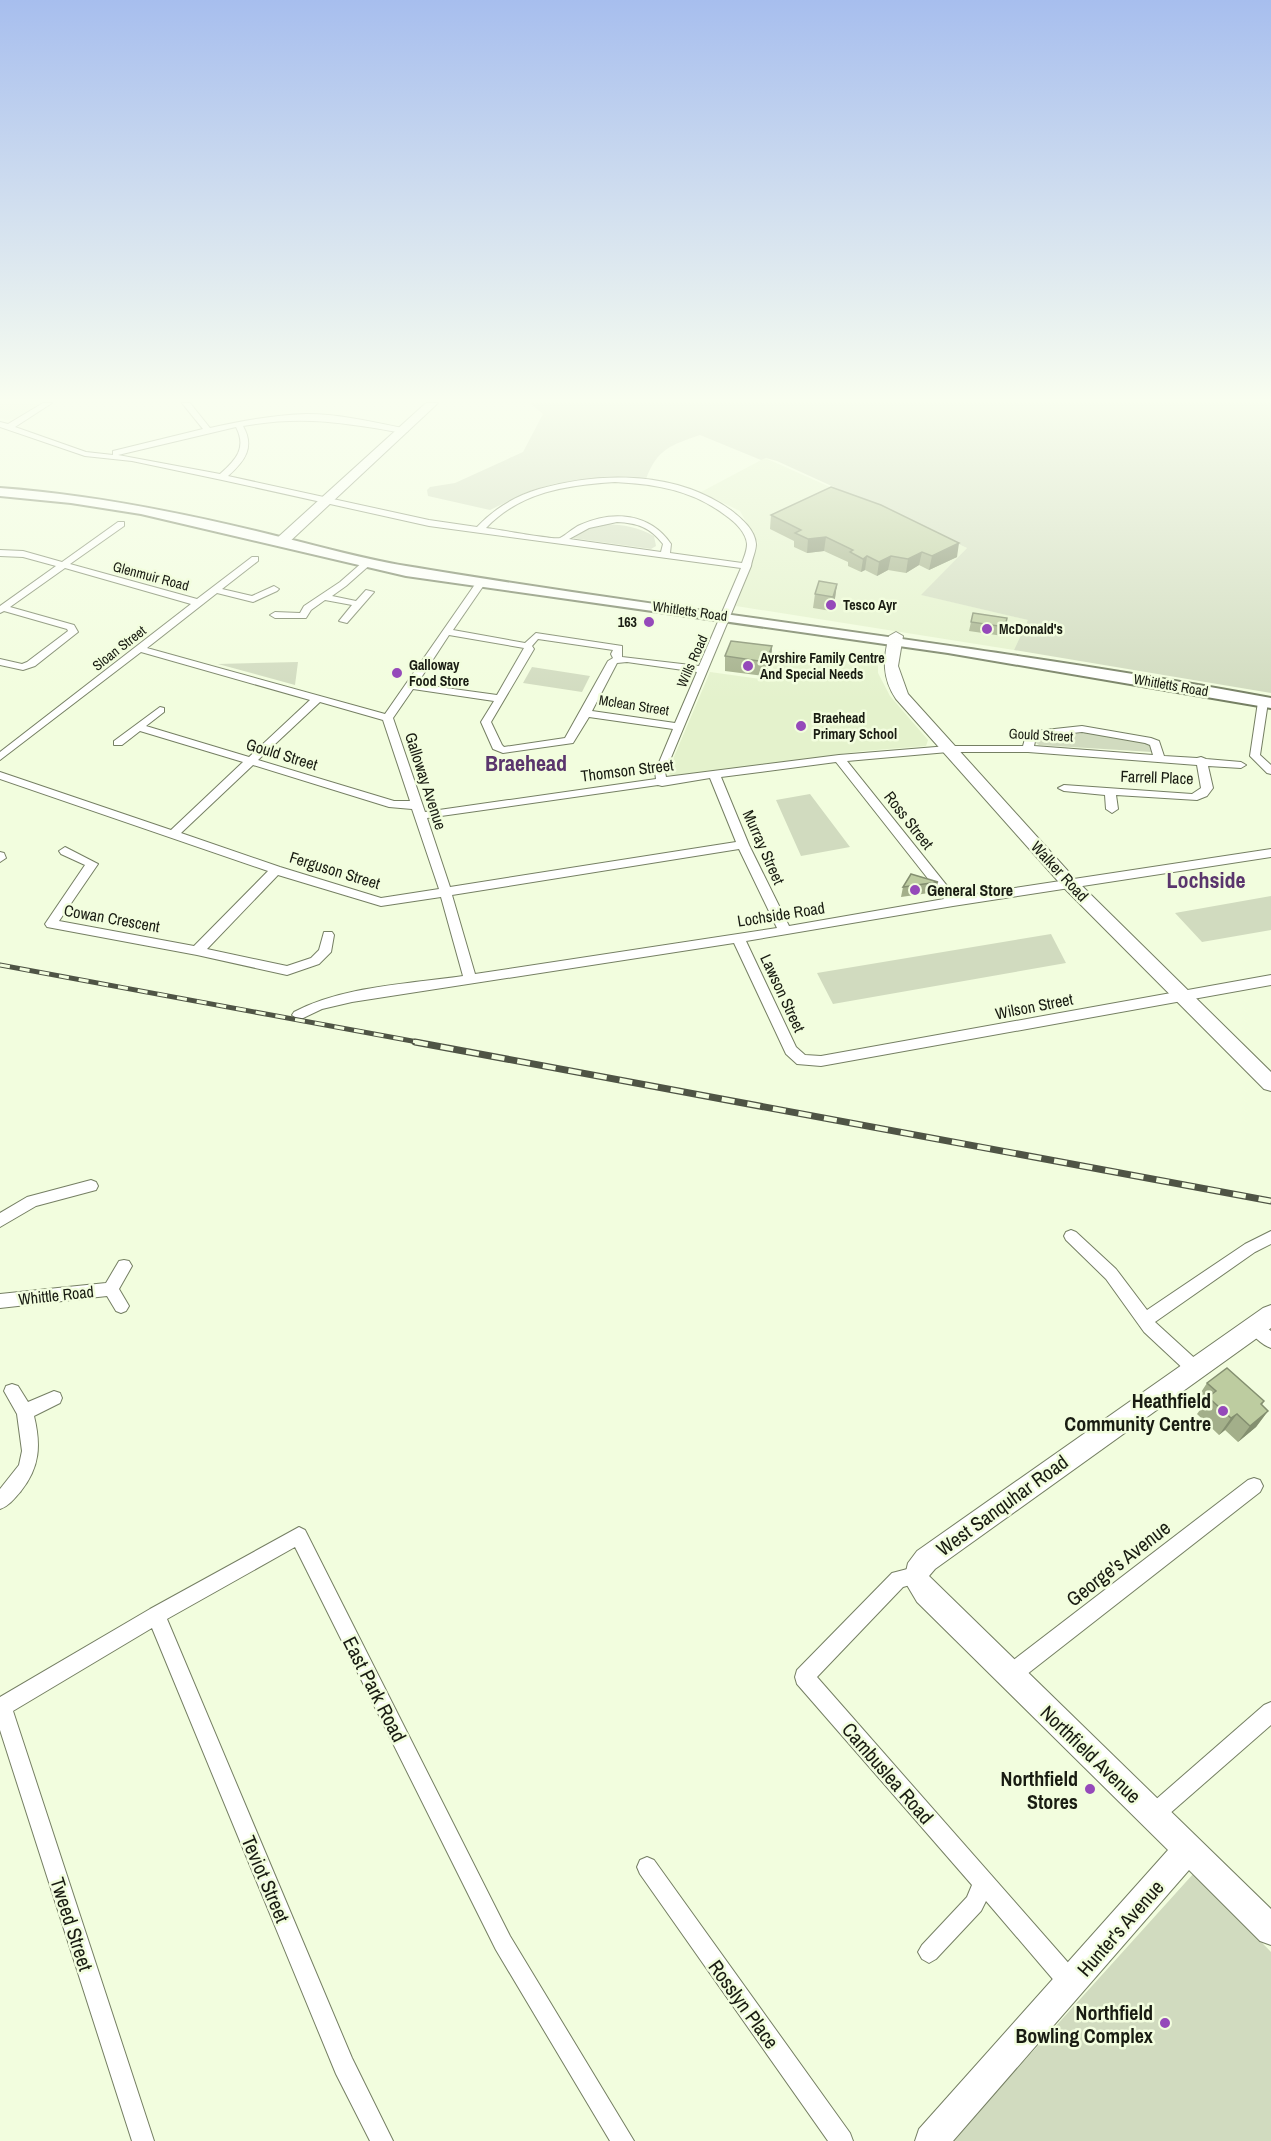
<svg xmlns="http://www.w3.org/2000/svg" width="1271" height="2141" font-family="'Archivo Narrow',sans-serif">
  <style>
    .built { fill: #e4f2cc }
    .green { fill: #d1dbbf }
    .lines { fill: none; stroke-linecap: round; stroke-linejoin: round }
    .street-casing { stroke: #757f63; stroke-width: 2 }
    .secondary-casing { stroke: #757f63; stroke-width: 2 }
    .primary-casing { stroke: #757f63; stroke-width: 4 }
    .street { fill: #fff; fill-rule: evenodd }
    .secondary { fill: #fff; fill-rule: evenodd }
    .primary { fill: #fff; fill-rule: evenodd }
    .rail-far1-casing { stroke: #4f5445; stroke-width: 5 }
    .rail-casing { stroke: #4f5445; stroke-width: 7 }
    .rail-far1 { stroke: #f2fdde; stroke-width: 3; stroke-dasharray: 10; stroke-linecap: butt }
    .rail { stroke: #f2fdde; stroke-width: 4.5; stroke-dasharray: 13; stroke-linecap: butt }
    .wall { fill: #a3af8a }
    .shaded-wall { fill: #848f70 }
    .building { fill: #bdcca0; stroke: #848f70; stroke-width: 1.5 }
    .poi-dot { fill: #9549ba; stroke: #f2fdde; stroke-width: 2 }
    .labels { text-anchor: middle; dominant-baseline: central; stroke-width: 5; stroke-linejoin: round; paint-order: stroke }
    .far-street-label { font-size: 14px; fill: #191c12; stroke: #f2fdde }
    .far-poi-label { font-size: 14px; font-weight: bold; fill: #191c12; stroke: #f2fdde; text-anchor: start }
    .street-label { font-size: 16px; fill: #191c12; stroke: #f2fdde }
    .poi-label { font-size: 16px; font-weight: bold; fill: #191c12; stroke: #f2fdde; text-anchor: start }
    .near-poi-label { font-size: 20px; font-weight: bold; fill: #191c12; stroke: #f2fdde; text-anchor: end }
    .near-street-label { font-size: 20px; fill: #191c12; stroke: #f2fdde }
    .district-label { font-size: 22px; font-weight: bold; fill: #5a356d; stroke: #f2fdde }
  </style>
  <rect width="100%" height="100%" fill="#f2fdde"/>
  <path class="built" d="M 0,403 L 40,403 L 17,418 L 6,420 L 0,418 Z
    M 765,458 L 967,548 L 922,595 L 1029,620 L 1014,650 L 736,606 L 758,543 L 740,511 L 701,492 Z
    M 779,651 L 878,665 L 878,673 L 890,696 L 928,740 L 926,746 L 863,751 L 675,777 L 669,774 L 668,771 L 710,672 L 768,680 Z"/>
  <path class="green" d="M 530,403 L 1271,403 L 1271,693 L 1014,650 L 1028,620 L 921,595 L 967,548 L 777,461 L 766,458 L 761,460 L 700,435 C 671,445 657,449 646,479 L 611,477 L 557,483 L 527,492 L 490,510 L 428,496 L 427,490 L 430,487 L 455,483 L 523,452 L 543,414 Z
    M 606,524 C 624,525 638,527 654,536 L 656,546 L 651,549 L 572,538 L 582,530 Z
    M 298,662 L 295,685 L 218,664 Z
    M 532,667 L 590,676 L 582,692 L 523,683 Z
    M 1085,733 L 1144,742 L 1150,746 L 1152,752 L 1039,745 L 1033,741 L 1033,737 Z
    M 810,794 L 850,847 L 801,856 L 776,800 Z
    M 1271,896 L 1271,930 L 1202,942 L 1175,913 Z
    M 1051,934 L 1066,963 L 833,1004 L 817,973 Z
    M 1194,1873 L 1271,1952 L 1271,2141 L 952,2141 Z"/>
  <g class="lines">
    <g class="street-casing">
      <path id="street" d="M 43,403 L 52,403 L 15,427 L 86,452 L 113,455 L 113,451 L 203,429 L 182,403 L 190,403 L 210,428 C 241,421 274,415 306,414 C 340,414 374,422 407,429 L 408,431 L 404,433 C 344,423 305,415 243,426 C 255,447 245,461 228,476 L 429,520 L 477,527 C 494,509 515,496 539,489 C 601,471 678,471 732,511 C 742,519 755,530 756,544 C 756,551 752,559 751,566 L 665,772 L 666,777 L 839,755 L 948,746 L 1023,746 L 1027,732 L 1082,726 L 1151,738 L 1159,741 L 1164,756 L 1197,758 L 1201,757 L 1206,759 L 1241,762 L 1246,765 L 1241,768 L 1208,766 L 1213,788 L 1207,796 L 1197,800 L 1116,795 L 1118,809 L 1112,813 L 1106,809 L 1105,795 L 1064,791 L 1058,788 L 1064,785 L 1192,794 L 1201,788 L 1197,765 L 1028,752 L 948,752 L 847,761 L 956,897 L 1271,849 L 1271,857 L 953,906 L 746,941 L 796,1047 L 805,1055 L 821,1056 L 1271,975 L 1271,985 L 821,1066 L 797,1064 L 786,1054 L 734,943 L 352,1002 L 322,1009 L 299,1020 L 292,1015 L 294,1012 C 343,986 409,984 463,976 L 441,897 L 381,906 L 278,875 L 207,949 L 287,966 L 311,958 L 319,950 L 324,932 L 332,932 L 334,935 L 331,952 L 319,964 L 287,975 L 197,955 L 47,927 L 45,924 L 47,921 L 85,865 L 61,854 L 59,851 L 65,847 L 98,864 L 59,921 L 194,946 L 268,871 L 0,779 L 0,772 L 171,830 L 243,762 L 140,731 L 122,745 L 114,745 L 114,741 L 160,707 L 164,708 L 164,712 L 146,726 L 249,757 L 310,700 L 141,652 L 0,760 L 0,752 L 191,604 L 65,568 L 10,607 L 74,625 L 78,632 L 35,666 L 23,670 L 0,665 L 0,659 L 22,664 L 27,662 L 68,631 L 67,629 L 4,611 L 0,613 L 0,606 L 56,566 L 23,557 L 0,556 L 0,550 L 23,551 L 62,562 L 118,522 L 124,522 L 124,526 L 70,564 L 197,599 L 252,557 L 258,557 L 258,561 L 222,589 L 252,596 L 274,586 L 279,589 L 277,591 L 253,602 L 217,593 L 147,648 L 385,714 L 478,580 L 486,582 L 453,630 L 525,643 L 536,633 L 622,646 L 622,657 L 699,666 L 741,568 L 429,526 L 222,480 L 132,461 L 85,456 L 0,427 L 0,422 L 8,424 ZM 236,427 C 247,448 236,460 220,474 L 118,455 ZM 615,482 C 655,484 692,490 725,515 C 735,522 746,532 747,544 C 747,551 744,557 742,563 L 670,553 L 671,544 C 650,513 613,510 580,525 C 573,528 566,535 560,538 C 554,540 496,529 486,528 C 520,492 567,485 615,482 ZM 617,522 C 637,523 650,527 663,544 L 661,552 L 569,539 L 589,528 ZM 449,635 L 524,648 L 497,695 L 417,684 ZM 538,639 L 613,650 L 611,654 L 613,658 L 608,661 L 565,738 L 504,747 L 502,745 L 491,722 L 534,649 L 532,646 ZM 627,662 L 697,672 L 675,723 L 592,711 L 617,663 ZM 413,689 L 494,701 L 481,722 L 493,749 L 503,753 L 573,743 L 589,717 L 673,729 L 655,772 L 656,779 L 425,812 L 393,718 ZM 320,702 L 383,720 L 410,801 L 394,801 L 258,760 ZM 1082,732 L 1145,743 L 1150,745 L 1153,755 L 1034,746 L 1036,737 ZM 836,762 L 944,899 L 789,926 L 749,845 L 721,777 ZM 253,765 L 389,807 L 412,809 L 439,889 L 381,898 L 280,867 L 181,833 ZM 710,778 L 736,842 L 450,887 L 427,818 L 658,785 L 662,786 ZM 739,849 L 777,928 L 475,974 L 452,895 Z
        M 364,561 L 372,563 L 346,586 L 332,596 L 356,601 L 366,590 L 374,592 L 347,623 L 339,621 L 352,605 L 325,600 L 311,610 L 306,618 L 275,618 L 270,615 L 275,612 L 300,613 L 304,606 L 340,582 Z
        M 1263,699 L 1268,702 L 1260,755 L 1271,765 L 1271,774 L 1267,773 L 1250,756 L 1258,702 Z
        M 0,852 L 4,853 L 6,858 L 0,862 Z
        M 91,1180 L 96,1182 L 98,1186 L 96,1190 L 36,1206 L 0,1227 L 0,1213 L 27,1197 Z
        M 1071,1230 L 1076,1232 L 1116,1269 L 1147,1310 L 1245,1244 L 1271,1231 L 1271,1244 L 1255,1252 L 1155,1322 L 1201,1364 L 1203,1369 L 1201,1374 L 1195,1376 L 1189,1374 L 1144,1332 L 1106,1279 L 1066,1240 L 1064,1236 L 1066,1232 Z
        M 124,1260 L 129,1261 L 132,1266 L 119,1289 L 129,1306 L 126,1311 L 121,1313 L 116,1311 L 107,1296 L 0,1308 L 0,1294 L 106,1283 L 119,1261 Z
        M 1255,1319 L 1271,1331 L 1271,1348 C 1262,1345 1251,1335 1247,1326 L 1249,1321 Z
        M 12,1384 L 18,1386 L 28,1402 L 54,1391 L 60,1393 L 62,1398 L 60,1403 L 34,1416 C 41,1445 40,1467 21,1491 C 15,1498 9,1506 0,1509 L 0,1489 L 19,1465 L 22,1451 L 17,1414 L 4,1391 L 6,1386 Z
        M 1254,1478 L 1260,1480 L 1263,1486 L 1260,1492 L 1017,1682 L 1010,1684 L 1003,1682 L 1001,1675 L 1003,1668 L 1248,1480 Z
        M 299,1527 L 305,1530 L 510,1936 L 634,2141 L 610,2141 L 496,1950 L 295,1547 L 167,1619 L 352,2058 L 393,2141 L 370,2141 L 336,2074 L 152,1628 L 13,1711 L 154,2141 L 132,2141 L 0,1730 L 0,1697 L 150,1609 Z
        M 915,1567 L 921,1570 L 924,1576 L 921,1582 L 903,1587 L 817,1677 L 1079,1975 L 1082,1983 L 1079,1991 L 1071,1994 L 1063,1991 L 986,1901 L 981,1911 L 936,1959 L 929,1963 L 922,1959 L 918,1952 L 922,1945 L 967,1897 L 972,1885 L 797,1684 L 795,1677 L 797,1670 L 892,1573 Z
        M 1271,1702 L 1271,1725 L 1160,1822 L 1153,1825 L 1146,1822 L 1143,1815 L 1146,1808 L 1264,1705 Z
        M 647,1857 L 654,1860 L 850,2133 L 853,2141 L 828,2141 L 640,1874 L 637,1867 L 640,1860 Z"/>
    </g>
    <g class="secondary-casing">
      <path id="secondary" d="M 426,403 L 438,403 L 286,545 L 276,545 L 276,539 Z
        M 896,632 L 903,636 L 898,666 L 908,694 L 1077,881 L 1271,1072 L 1271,1091 L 1264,1089 L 1065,889 L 896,699 C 882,678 883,659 889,636 Z
        M 1271,1305 L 1271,1328 L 935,1569 L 929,1576 L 1271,1909 L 1271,1945 L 1260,1941 L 1189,1870 L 953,2141 L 915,2141 L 919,2129 L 1168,1850 L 917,1602 L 904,1580 L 908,1563 L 917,1551 L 1263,1308 Z"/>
    </g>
    <g class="primary-casing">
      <path id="primary" d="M 0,488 C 95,495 188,514 280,537 C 322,547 364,559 406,566 C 694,614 984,645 1271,698 L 1271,708 L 948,653 L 406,576 L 141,514 L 71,503 L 0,496 Z"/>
    </g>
    <use href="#street" class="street"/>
    <use href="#secondary" class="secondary"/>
    <use href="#primary" class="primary"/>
    <g class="rail-far1-casing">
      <path id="rail-far1" d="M 0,965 L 423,1043"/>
    </g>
    <g class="rail-casing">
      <path id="rail" d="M 415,1042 L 1271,1201"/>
    </g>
    <use href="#rail-far1" class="rail-far1"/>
    <use href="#rail" class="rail"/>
  </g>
  <path class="wall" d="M 771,515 L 957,557 L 929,570 L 919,565 L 906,573 L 888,570 L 877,576 L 865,570 L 861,572 L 848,566 L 848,562 L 824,551 L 807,553 L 794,547 L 794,541 L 770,529 Z
    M 837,584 L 835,598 L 831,611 L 813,608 L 815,594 Z
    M 973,613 L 1007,618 L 1003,636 L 969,631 Z
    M 772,646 L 771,660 L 765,676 L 725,671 L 725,656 Z
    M 938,882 L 936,892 L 901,897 L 903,887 Z
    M 1207,1383 L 1264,1401 L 1262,1405 L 1268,1411 L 1256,1427 L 1238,1442 L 1225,1430 L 1219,1435 L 1197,1414 L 1203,1406 L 1196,1400 Z"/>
  <path class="shaded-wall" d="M 826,537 L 824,551 L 807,553 L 808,539 Z
    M 959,543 L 957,557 L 929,570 L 932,556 Z
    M 922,552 L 919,565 L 906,573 L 908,559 Z
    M 867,556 L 865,570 L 861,572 L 863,559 Z
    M 891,556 L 888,570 L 877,576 L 879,562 Z
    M 837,584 L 835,598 L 831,611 L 833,597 Z
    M 772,646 L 771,660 L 765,676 L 766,662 Z
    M 1268,1411 L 1256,1427 L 1238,1442 L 1250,1426 Z
    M 1237,1414 L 1225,1430 L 1219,1435 L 1231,1418 Z"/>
  <path class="building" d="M 831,487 L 881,505 L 959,543 L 932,556 L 922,552 L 908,559 L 891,556 L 879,562 L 867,556 L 863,559 L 850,552 L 853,550 L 826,537 L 808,539 L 795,533 L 801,530 L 771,515 Z
    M 819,581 L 837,584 L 833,597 L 815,594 Z
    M 973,613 L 1007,618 L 1005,627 L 971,622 Z
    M 731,641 L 772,646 L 766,662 L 725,656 Z
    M 911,874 L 938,882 L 903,887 Z
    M 1227,1368 L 1264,1401 L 1261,1404 L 1268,1411 L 1250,1426 L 1237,1414 L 1231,1418 L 1208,1397 L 1216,1391 L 1207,1383 Z"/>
  <linearGradient id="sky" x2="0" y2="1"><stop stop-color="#a7beee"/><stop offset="0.57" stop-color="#f9fef0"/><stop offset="1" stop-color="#f9fef0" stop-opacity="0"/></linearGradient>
  <rect width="1271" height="702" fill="url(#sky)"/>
  <g class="poi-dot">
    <circle cx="831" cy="605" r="6"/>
    <circle cx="649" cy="622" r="6"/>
    <circle cx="987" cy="629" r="6"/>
    <circle cx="748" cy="666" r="6"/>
    <circle cx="397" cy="673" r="6"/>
    <circle cx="801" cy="726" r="6"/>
    <circle cx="915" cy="890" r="6"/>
    <circle cx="1223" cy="1411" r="6"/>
    <circle cx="1090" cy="1789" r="6"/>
    <circle cx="1165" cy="2023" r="6"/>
  </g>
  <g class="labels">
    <g class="far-street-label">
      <text transform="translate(151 576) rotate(15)">Glenmuir Road</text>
      <text transform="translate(690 611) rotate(8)">Whitletts Road</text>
      <text transform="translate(119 648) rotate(-38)">Sloan Street</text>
      <text transform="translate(692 661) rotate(-66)">Wills Road</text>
      <text transform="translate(1171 685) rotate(10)">Whitletts Road</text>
      <text transform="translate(634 705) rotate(9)">Mclean Street</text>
      <text transform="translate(1041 735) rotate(3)">Gould Street</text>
    </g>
    <g class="far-poi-label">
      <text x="843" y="605">Tesco Ayr</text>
      <text x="637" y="622" text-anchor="end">163</text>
      <text x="999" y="629">McDonald's</text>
      <text x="760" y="658">Ayrshire Family Centre<tspan x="760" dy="16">And Special Needs</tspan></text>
      <text x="409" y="665">Galloway<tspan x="409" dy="16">Food Store</tspan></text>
      <text x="813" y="718">Braehead<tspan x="813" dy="16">Primary School</tspan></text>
    </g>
    <g class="street-label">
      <text transform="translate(282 754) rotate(17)">Gould Street</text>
      <text transform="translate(627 770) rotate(-7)">Thomson Street</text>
      <text transform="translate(1157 777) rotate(2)">Farrell Place</text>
      <text transform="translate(426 781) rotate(72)">Galloway Avenue</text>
      <text transform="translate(909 820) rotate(52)">Ross Street</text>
      <text transform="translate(764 847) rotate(66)">Murray Street</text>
      <text transform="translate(335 870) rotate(17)">Ferguson Street</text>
      <text transform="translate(1060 871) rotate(47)">Walker Road</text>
      <text transform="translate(781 914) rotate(-9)">Lochside Road</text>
      <text transform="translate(112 918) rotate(10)">Cowan Crescent</text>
      <text transform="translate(783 993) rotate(65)">Lawson Street</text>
      <text transform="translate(1034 1006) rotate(-11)">Wilson Street</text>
      <text transform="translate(56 1295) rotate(-6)">Whittle Road</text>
    </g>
    <g class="poi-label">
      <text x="927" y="890">General Store</text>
    </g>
    <g class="near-poi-label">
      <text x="1211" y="1400">Heathfield<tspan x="1211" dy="23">Community Centre</tspan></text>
      <text x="1078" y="1778">Northfield<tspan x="1078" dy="23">Stores</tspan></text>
      <text x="1153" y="2012">Northfield<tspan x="1153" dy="23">Bowling Complex</tspan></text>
    </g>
    <g class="near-street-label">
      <text transform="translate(1002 1505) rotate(-36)">West Sanquhar Road</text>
      <text transform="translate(1118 1563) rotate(-38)">George's Avenue</text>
      <text transform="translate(375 1689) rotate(63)">East Park Road</text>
      <text transform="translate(1091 1754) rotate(44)">Northfield Avenue</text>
      <text transform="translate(888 1773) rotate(49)">Cambuslea Road</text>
      <text transform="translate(266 1879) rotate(67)">Teviot Street</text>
      <text transform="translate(72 1924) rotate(72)">Tweed Street</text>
      <text transform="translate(1120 1928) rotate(-49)">Hunter's Avenue</text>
      <text transform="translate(744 2004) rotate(54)">Rosslyn Place</text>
    </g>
    <g class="district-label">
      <text x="526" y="763">Braehead</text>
      <text x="1206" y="880">Lochside</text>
    </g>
  </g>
</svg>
